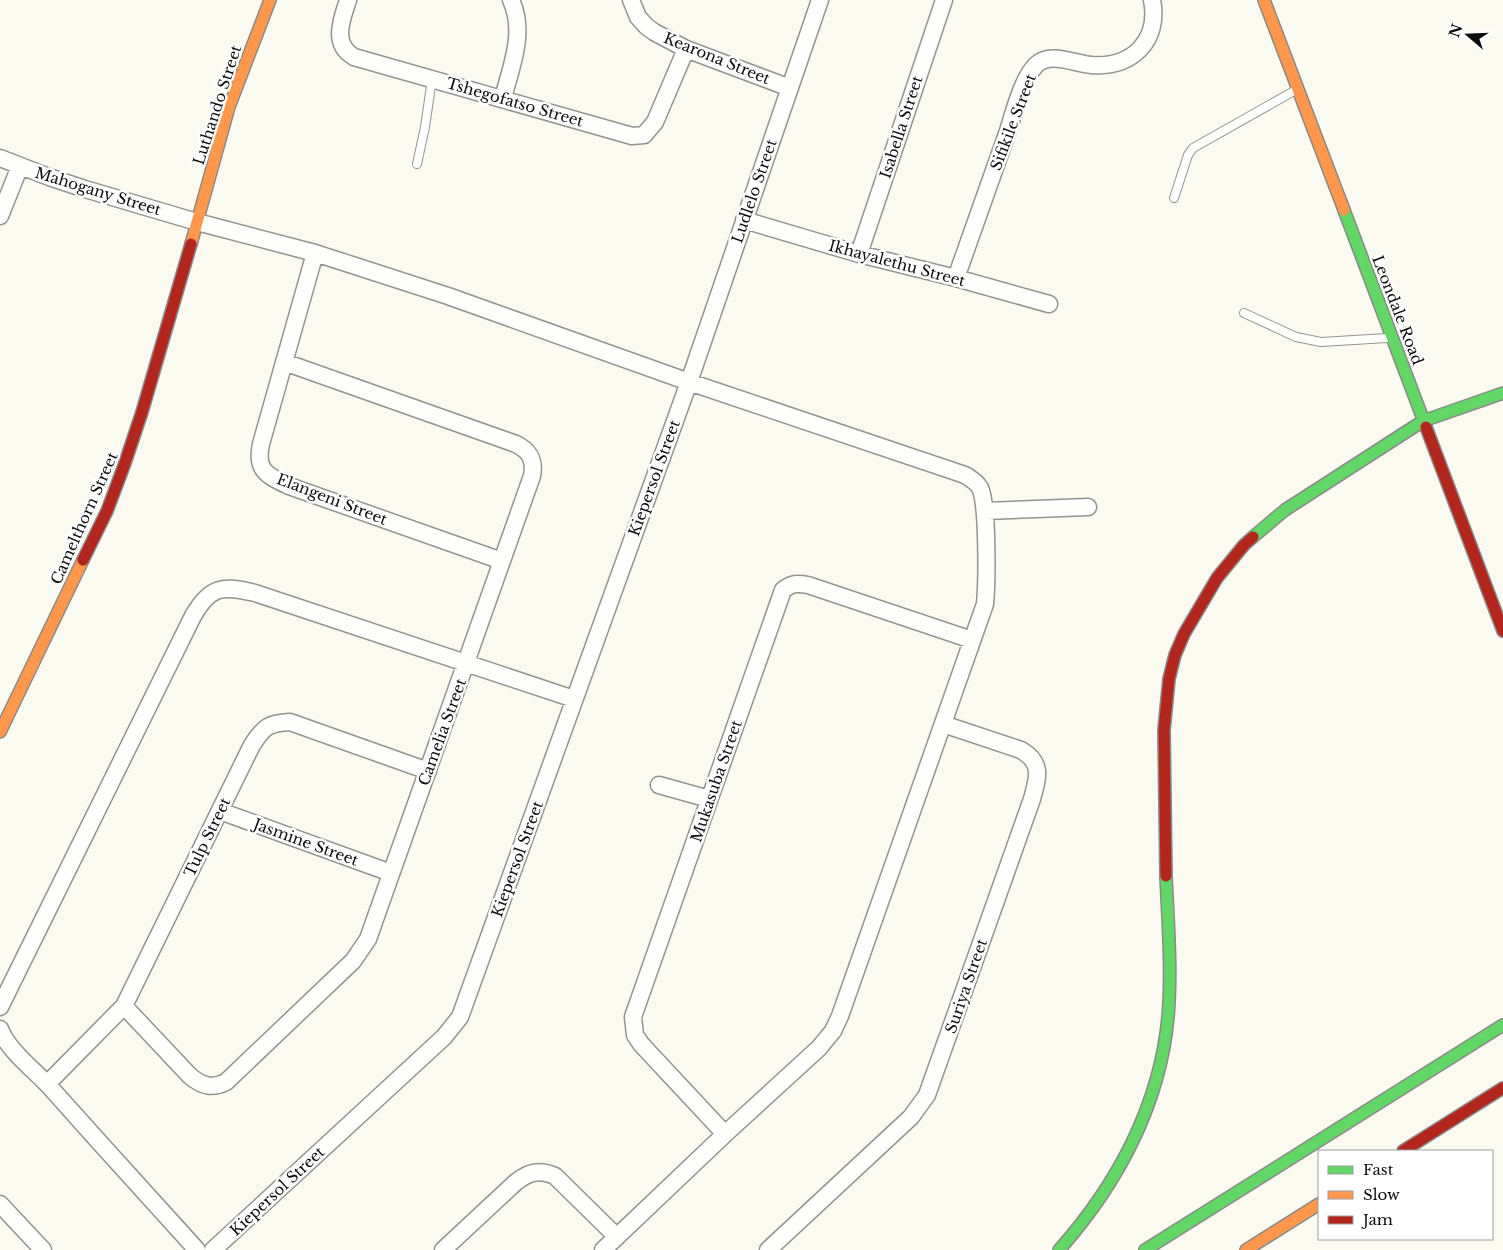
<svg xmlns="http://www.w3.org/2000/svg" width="1503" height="1250" font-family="'Libre Baskerville',serif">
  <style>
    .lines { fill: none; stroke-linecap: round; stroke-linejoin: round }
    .lane-casing { stroke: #94948f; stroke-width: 10 }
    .street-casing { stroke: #94948f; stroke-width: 19 }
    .fast-casing { stroke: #8b8a86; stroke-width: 14 }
    .slow-casing { stroke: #8b8a86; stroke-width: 14 }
    .jam-casing { stroke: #8b8a86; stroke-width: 14 }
    .lane { stroke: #fefefd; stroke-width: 8 }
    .street { stroke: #fefefd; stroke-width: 16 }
    .fast { stroke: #63d668; stroke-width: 11 }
    .slow { stroke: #ff974d; stroke-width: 11 }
    .jam { stroke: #b3261e; stroke-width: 11 }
    .labels { text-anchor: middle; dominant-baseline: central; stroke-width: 5; stroke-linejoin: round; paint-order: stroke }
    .street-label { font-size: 15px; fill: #0d0d0d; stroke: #fff }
  </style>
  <rect width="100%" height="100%" fill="#fbfaf0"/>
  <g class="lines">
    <g class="lane-casing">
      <path id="lane" d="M 417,164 L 425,127 L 432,79
        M 1174,198 L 1188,155 L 1193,148 L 1294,91
        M 1244,313 L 1296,337 L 1321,342 L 1387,338"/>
    </g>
    <g class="street-casing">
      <path id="street" d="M 348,0 C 342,19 331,44 354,57 L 632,136 L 644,135 L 655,122 L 686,49
        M 631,0 L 638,17 L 646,26 L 654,32 L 686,49 L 790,88
        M 503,98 C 511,67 526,32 511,0
        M 0,158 L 49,177 L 85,189 L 197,222 L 315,253 L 448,296 L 689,382 L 965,475 C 971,479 976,481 980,488 C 988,504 987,583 985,604 L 840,1016 L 833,1031 L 819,1048 L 725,1134 L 603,1250
        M 0,216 L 20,166
        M 744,220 L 859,254 L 956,278 L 1049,304
        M 315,253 L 261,444 C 255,471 268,476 289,486 L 502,561
        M 859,254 L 944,0
        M 956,278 C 973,229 991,180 1008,131 C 1014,112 1022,79 1036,65 C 1050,51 1075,64 1091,65 C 1132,68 1160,41 1152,0
        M 985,511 L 1088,507
        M 659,785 L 709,799
        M 220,811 L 391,873
        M 124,1006 L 190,1076 C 202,1086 212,1089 226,1082 L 353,961 L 368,939 L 532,476 C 535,460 530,451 516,444 L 284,362
        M 0,1007 L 193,616 C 210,586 223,585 255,593 L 574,699
        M 0,1029 C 7,1049 34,1070 49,1086 C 98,1141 147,1195 197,1250
        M 47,1084 L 124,1006 L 252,745 C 264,727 268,723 290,722 L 428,771
        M 725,1134 L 641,1044 L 635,1035 L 633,1017 L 783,590 C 792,583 797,583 808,585 L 972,640
        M 0,1204 L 43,1250
        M 213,1250 L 444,1037 L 460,1017 L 689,382 L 820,0
        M 443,1250 L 516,1182 C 529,1172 539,1169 555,1176 L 617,1237
        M 768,1250 L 911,1117 L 927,1095 L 1032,799 C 1038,777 1043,763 1021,750 L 943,724"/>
    </g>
    <g class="fast-casing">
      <path id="fast" d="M 1344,210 L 1426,427
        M 1253,537 L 1285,510 L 1423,421 L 1503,393
        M 1059,1250 C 1117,1185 1160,1105 1168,1017 C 1172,970 1168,923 1166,876
        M 1145,1250 L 1503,1025"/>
    </g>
    <g class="slow-casing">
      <path id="slow" d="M 1264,0 L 1344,210
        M 191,244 L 229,107 L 270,0
        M 0,732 L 83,560
        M 1246,1250 L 1319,1204"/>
    </g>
    <g class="jam-casing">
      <path id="jam" d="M 1426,427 L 1503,631
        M 83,560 L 107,511 L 125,463 L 142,412 L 191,244
        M 1166,876 L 1164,730 L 1169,679 L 1175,655 L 1184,634 L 1217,578 L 1244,545 L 1253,537
        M 1403,1151 L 1503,1088"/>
    </g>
    <use href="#lane" class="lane"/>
    <use href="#street" class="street"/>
    <use href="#fast" class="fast"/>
    <use href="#slow" class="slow"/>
    <use href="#jam" class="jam"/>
  </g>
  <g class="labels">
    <g class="street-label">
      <text transform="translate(717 58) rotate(22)">Kearona Street</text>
      <text transform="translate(515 102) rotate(16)">Tshegofatso Street</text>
      <text transform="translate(217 105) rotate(-72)">Luthando Street</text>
      <text transform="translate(1013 122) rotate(-69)">Sifikile Street</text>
      <text transform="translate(901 127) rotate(-72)">Isabella Street</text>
      <text transform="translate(98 191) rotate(17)">Mahogany Street</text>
      <text transform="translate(754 191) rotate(-71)">Ludlelo Street</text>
      <text transform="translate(897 263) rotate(15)">Ikhayalethu Street</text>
      <text transform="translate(1398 310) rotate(69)">Leondale Road</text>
      <text transform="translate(654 478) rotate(-70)">Kiepersol Street</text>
      <text transform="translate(332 499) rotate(21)">Elangeni Street</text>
      <text transform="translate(84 518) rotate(-66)">Camelthorn Street</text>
      <text transform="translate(442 732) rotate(-70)">Camelia Street</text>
      <text transform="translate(716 781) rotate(-71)">Mukasuba Street</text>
      <text transform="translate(207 837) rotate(-64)">Tulp Street</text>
      <text transform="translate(306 842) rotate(20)">Jasmine Street</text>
      <text transform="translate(517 859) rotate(-70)">Kiepersol Street</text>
      <text transform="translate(966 986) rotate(-71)">Suriya Street</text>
      <text transform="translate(277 1191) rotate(-43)">Kiepersol Street</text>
    </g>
  </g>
  <rect x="1318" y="1150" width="175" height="90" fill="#ffffff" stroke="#9e9e9e"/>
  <rect x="1328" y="1166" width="25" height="8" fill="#63d668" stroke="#9e9e9e"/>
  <text x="1363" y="1175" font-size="15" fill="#0d0d0d">Fast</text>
  <rect x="1328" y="1191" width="25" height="8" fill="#ff974d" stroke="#9e9e9e"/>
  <text x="1363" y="1200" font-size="15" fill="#0d0d0d">Slow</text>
  <rect x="1328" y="1216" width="25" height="8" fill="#b3261e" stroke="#9e9e9e"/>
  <text x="1363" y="1225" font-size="15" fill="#0d0d0d">Jam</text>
  <g transform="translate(1468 35) rotate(289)" stroke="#ffffff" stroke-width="4" paint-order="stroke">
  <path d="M0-4L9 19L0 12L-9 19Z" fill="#0d0d0d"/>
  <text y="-8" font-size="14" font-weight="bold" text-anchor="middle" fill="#0d0d0d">N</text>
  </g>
</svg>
